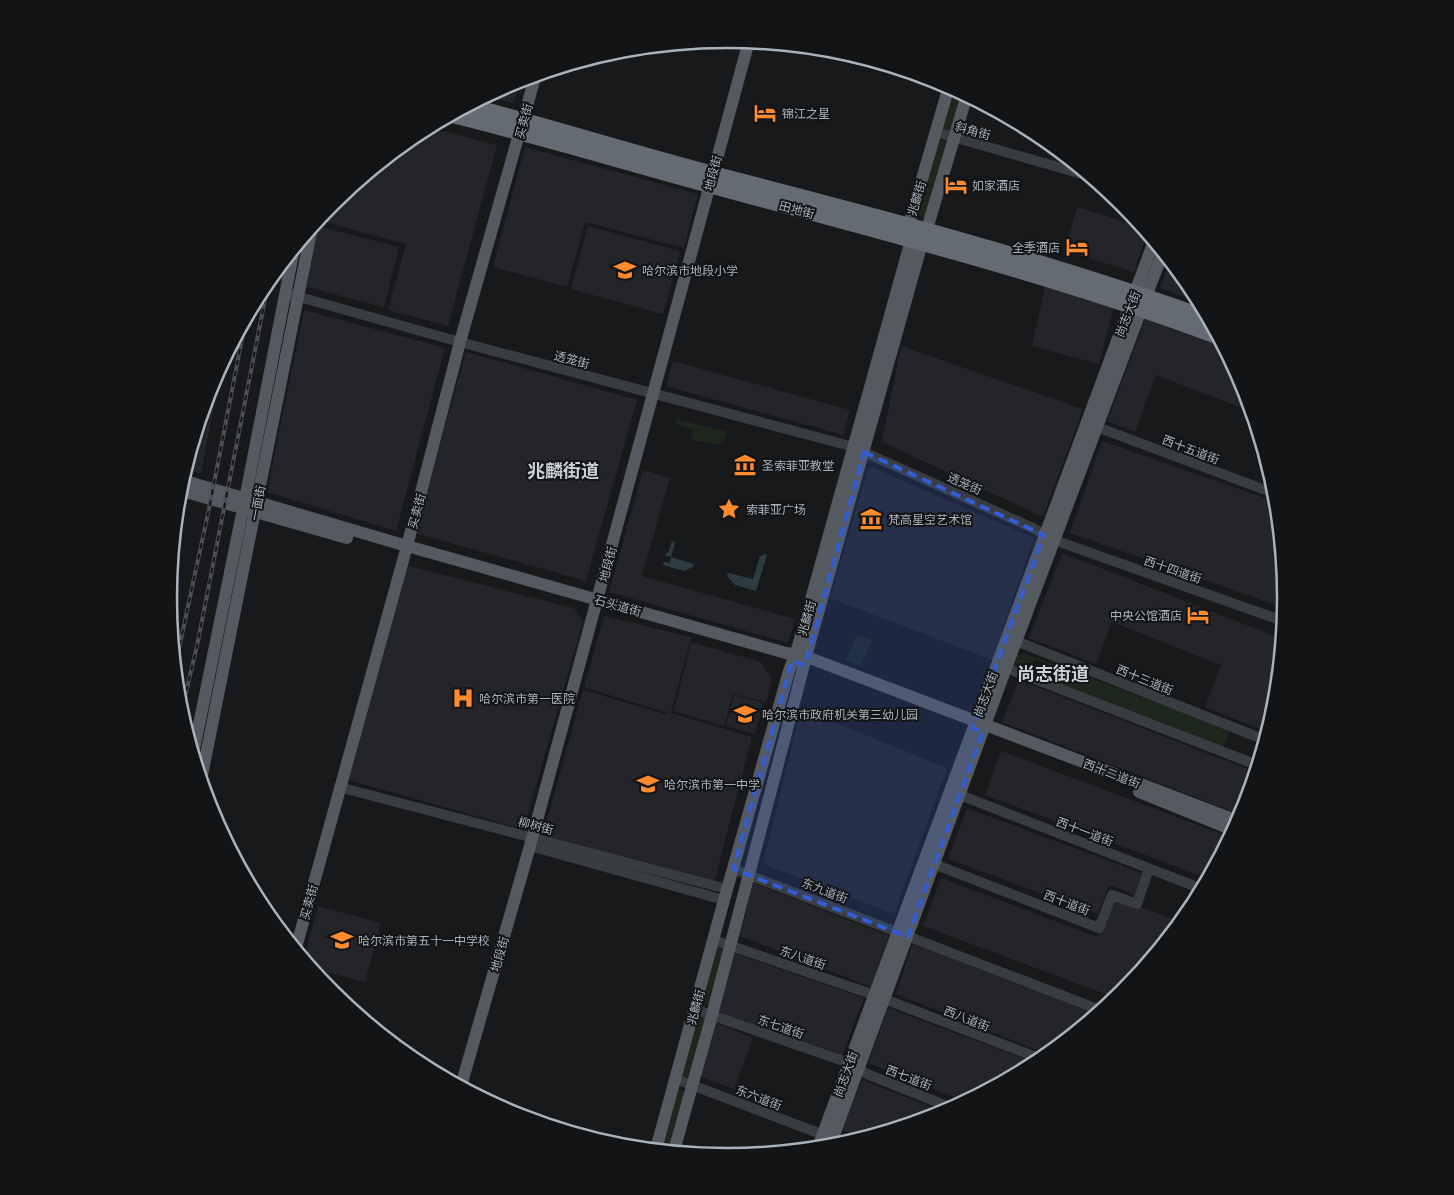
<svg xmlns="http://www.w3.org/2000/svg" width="1454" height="1195" font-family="Barlow,'Noto Sans SC',sans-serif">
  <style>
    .built { fill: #242528 }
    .green { fill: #1e271e }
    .water { fill: #2d3c41 }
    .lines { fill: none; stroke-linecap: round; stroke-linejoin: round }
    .minor { stroke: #393c40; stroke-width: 10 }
    .major { stroke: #555960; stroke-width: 12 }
    .highway { stroke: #646b72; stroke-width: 15 }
    .rail-casing { stroke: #4c5056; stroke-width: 4 }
    .rail { stroke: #131416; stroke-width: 2; stroke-dasharray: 5.5; stroke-linecap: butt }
    .marked { fill: #325dd4; fill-opacity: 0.2; stroke: #325dd4; stroke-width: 4; stroke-dasharray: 10 6; stroke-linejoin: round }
    .labels { text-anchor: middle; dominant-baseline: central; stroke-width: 4; stroke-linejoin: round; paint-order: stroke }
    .poi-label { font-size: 12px; fill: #a9b3bc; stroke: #131416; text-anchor: start }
    .street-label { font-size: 12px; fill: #a9b3bc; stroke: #131416 }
    .district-label { font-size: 18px; font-weight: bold; fill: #cbd1d7; stroke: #131416 }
    .rim { fill: none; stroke: #a9b3bc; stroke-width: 2.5 }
  </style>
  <rect width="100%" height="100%" fill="#18191b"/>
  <path class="built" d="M 520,79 L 514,103 L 486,96 L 513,81 Z
    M 428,127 L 497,145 L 448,326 L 388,310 L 406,244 L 318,220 L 332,202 L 417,133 Z
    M 525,147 L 698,194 L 684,248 L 585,222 L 567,287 L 493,267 Z
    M 1077,207 L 1142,227 L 1147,233 L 1134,272 L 1065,251 Z
    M 318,226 L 399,247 L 384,307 L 303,286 Z
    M 588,226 L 680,251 L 663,314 L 571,289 Z
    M 1170,260 L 1192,287 L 1200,303 L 1160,288 Z
    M 1045,287 L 1114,306 L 1099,364 L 1032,346 Z
    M 304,310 L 445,348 L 396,531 L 267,492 Z
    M 1146,318 L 1224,347 L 1243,384 L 1252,412 L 1156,375 L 1135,432 L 1107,421 Z
    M 901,346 L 1083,409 L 1043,517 L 882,442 Z
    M 466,352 L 637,400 L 586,581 L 415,533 Z
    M 223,361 L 201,473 L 185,470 L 211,383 Z
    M 673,361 L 850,410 L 843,435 L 666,386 Z
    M 1102,441 L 1276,502 L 1286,598 L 1285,608 L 1070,533 Z
    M 869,466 L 1034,538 L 992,660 L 830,598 Z
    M 643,470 L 670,478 L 642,576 L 795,619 L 788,643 L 609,592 Z
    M 1062,553 L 1282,639 L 1275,707 L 1267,732 L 1205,707 L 1221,665 L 1112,622 L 1096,664 L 1029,638 Z
    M 409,566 L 574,608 L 583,621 L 526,821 L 519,828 L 348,780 L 402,571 Z
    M 604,616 L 691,637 L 671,713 L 752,737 L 715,879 L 711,882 L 550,839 L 544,831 L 583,690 L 665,714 L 668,713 L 584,687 Z
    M 691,642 L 761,662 L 772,679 L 766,702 L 733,694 L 724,726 L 674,711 Z
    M 1019,680 L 1255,772 L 1241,815 L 1002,722 Z
    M 734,695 L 763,703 L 755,734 L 726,726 Z
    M 801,709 L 947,768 L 894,914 L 763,864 Z
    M 1001,751 L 1230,837 L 1207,878 L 985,795 Z
    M 967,808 L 1144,874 L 1136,895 L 1109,885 L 1098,914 L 948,859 Z
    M 941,878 L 1097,937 L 1112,896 L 1180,922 L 1166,939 L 1157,936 L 1148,961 L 1122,993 L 1116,998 L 923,926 Z
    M 753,883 L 889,936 L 871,987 L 740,936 Z
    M 318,906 L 381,923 L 365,982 L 312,968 L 304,958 Z
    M 913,942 L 1097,1013 L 1047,1054 L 896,994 Z
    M 734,953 L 864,998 L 841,1059 L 719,1012 Z
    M 888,1008 L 1036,1063 L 964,1101 L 868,1063 Z
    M 714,1022 L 753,1038 L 734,1089 L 699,1076 Z
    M 862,1080 L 944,1112 L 861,1138 L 842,1130 Z"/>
  <path class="green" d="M 952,87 L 964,94 L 952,129 L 946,131 L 942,128 Z
    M 941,140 L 946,140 L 948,143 L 927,216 L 923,217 L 920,216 L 918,208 L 939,141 Z
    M 677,419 L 727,432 L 724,441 L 716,445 L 691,439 L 693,429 L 675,424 Z
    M 857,635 L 872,640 L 861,666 L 846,660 Z
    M 1023,653 L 1230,730 L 1223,749 L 1056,683 L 1064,681 L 1066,673 L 1063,670 L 1034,659 L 1029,676 L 1015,670 L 1014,666 L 1017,656 Z
    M 716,946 L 724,946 L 710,1004 L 706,1005 L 701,1003 Z
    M 699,1016 L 706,1020 L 689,1077 L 686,1078 L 681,1073 L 696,1019 Z
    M 677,1088 L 685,1092 L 671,1151 L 660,1150 Z"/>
  <path class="water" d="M 672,541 L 675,543 L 671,557 L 694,564 L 693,567 L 684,571 L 663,565 L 664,562 L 670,563 L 671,557 L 665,556 L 666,553 L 668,553 Z
    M 763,554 L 767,555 L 756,591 L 735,585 L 727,576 L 728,573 L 753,579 L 760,556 L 762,556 Z"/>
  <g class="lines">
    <path class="minor" d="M 936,132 L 1089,176
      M 285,293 L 460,342 L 854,447
      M 1097,427 L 1276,494
      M 864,452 L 1033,528 L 1054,540 L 1283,621
      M 1016,641 L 1265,740
      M 1006,668 L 1257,765
      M 339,787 L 727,889
      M 960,795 L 1202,889
      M 530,846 L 724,900
      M 934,864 L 1099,928 L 1112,895 L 1137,904 L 1149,869
      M 733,869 L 1100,1010
      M 714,940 L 874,995 L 1041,1059
      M 694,1009 L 849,1063 L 867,1074 L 952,1108
      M 676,1079 L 845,1143
      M 675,1148 L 688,1152"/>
    <path class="major" d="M 182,480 L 407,546 L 786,653 L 807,657 L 1238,821
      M 179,490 L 347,538
      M 193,754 L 245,499 L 294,249
      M 201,780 L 312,227
      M 1139,792 L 1233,830
      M 296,948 L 407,546 L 460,342 L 536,74
      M 461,1086 L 530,846 L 749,41
      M 830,1146 L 1006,668 L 1163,252
      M 818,1147 L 1154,241
      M 656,1149 L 724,900 L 789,671 L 798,646 L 911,240 L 909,224 L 949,86
      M 674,1151 L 712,1015 L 811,638 L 922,243 L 927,229 L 967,95"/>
    <path class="highway" d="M 468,105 C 551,127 632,152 715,174 C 881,217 1047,260 1208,318
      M 450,115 C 545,138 639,167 733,192 C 896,236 1060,278 1218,337"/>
    <g class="rail-casing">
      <path id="rail" d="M 175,667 L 210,504 L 246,318
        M 181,713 L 197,646 L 269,279"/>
    </g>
    <use href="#rail" class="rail"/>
  </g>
  <path class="marked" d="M 864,452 L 1044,535 L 973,728 L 983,732 L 908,937 L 733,869 L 789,671 L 792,661 L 805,665 Z"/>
  <defs>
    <g id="hotel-bare" transform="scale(1.725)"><path d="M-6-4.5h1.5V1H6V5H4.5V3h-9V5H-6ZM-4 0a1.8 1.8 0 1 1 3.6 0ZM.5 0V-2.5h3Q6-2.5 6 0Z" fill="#ff8b2c" stroke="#131416" stroke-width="2.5" paint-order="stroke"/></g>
    <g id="school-bare" transform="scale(1.725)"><path d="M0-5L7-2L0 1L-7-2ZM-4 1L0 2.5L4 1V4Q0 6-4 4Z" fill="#ff8b2c" stroke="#131416" stroke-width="2.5" paint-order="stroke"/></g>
    <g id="museum-bare" transform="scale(1.725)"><path d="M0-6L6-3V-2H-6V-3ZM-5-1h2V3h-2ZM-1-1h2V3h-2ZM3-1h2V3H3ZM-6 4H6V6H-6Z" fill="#ff8b2c" stroke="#131416" stroke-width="2.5" paint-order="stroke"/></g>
    <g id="sight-bare" transform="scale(1.725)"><path d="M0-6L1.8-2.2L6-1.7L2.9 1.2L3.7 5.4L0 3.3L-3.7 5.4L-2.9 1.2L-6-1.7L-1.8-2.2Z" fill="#ff8b2c" stroke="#131416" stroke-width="2.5" paint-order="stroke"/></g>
    <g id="hospital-bare" transform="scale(1.725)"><path d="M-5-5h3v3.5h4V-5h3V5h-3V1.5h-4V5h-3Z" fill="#ff8b2c" stroke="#131416" stroke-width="2.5" paint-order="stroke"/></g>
  </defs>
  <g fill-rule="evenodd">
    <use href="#hotel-bare" x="765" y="113"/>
    <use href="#hotel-bare" x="956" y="185"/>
    <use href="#hotel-bare" x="1077" y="247"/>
    <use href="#school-bare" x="625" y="270"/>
    <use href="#museum-bare" x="745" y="465"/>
    <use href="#sight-bare" x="729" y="509"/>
    <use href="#museum-bare" x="871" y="519"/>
    <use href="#hotel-bare" x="1198" y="615"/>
    <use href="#hospital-bare" x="463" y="698"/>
    <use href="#school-bare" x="745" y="714"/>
    <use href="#school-bare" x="648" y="784"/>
    <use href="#school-bare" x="342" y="940"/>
  </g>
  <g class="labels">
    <g class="poi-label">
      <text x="782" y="113">锦江之星</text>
      <text x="972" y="185">如家酒店</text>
      <text x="1060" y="247" text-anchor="end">全季酒店</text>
      <text x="642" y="270">哈尔滨市地段小学</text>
      <text x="762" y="465">圣索菲亚教堂</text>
      <text x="746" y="509">索菲亚广场</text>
      <text x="888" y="519">梵高星空艺术馆</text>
      <text x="1182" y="615" text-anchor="end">中央公馆酒店</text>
      <text x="479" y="698">哈尔滨市第一医院</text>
      <text x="762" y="714">哈尔滨市政府机关第三幼儿园</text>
      <text x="664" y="784">哈尔滨市第一中学</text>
      <text x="358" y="940">哈尔滨市第五十一中学校</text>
    </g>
    <g class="street-label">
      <text transform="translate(523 121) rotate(-75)">买卖街</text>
      <text transform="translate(973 130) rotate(16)">斜角街</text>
      <text transform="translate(712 173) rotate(-75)">地段街</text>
      <text transform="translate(916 198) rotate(-73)">兆麟街</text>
      <text transform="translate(797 209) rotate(15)">田地街</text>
      <text transform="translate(1127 314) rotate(-69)">尚志大街</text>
      <text transform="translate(572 359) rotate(15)">透笼街</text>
      <text transform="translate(1191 449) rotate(21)">西十五道街</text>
      <text transform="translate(965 483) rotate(24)">透笼街</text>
      <text transform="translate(257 503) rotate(-79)">一面街</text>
      <text transform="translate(416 511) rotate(-75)">买卖街</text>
      <text transform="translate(607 564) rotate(-75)">地段街</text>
      <text transform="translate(1173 569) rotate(19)">西十四道街</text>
      <text transform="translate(618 605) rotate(16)">石头道街</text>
      <text transform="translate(806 618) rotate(-74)">兆麟街</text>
      <text transform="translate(1145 679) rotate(22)">西十三道街</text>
      <text transform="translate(985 694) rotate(-70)">尚志大街</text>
      <text transform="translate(1112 773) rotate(21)">西十二道街</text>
      <text transform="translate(536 825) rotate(15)">柳树街</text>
      <text transform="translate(1085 831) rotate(21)">西十一道街</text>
      <text transform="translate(825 890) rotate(21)">东九道街</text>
      <text transform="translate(308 902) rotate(-75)">买卖街</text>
      <text transform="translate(1067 902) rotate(21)">西十道街</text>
      <text transform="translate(499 954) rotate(-74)">地段街</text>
      <text transform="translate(803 957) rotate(19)">东八道街</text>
      <text transform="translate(695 1007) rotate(-75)">兆麟街</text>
      <text transform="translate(967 1018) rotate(21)">西八道街</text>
      <text transform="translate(781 1026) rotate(19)">东七道街</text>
      <text transform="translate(845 1074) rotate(-70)">尚志大街</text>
      <text transform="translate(909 1077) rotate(21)">西七道街</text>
      <text transform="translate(759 1097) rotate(21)">东六道街</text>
    </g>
    <g class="district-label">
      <text x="563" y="470">兆麟街道</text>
      <text x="1053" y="673">尚志街道</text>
    </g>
  </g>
  <path d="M0 0H1454V1195H0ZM177 598a550 550 0 1 1 1100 0a550 550 0 1 1-1100 0Z" fill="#131416" fill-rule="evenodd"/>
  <path class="rim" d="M177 598a550 550 0 1 1 1100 0a550 550 0 1 1-1100 0Z"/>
</svg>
